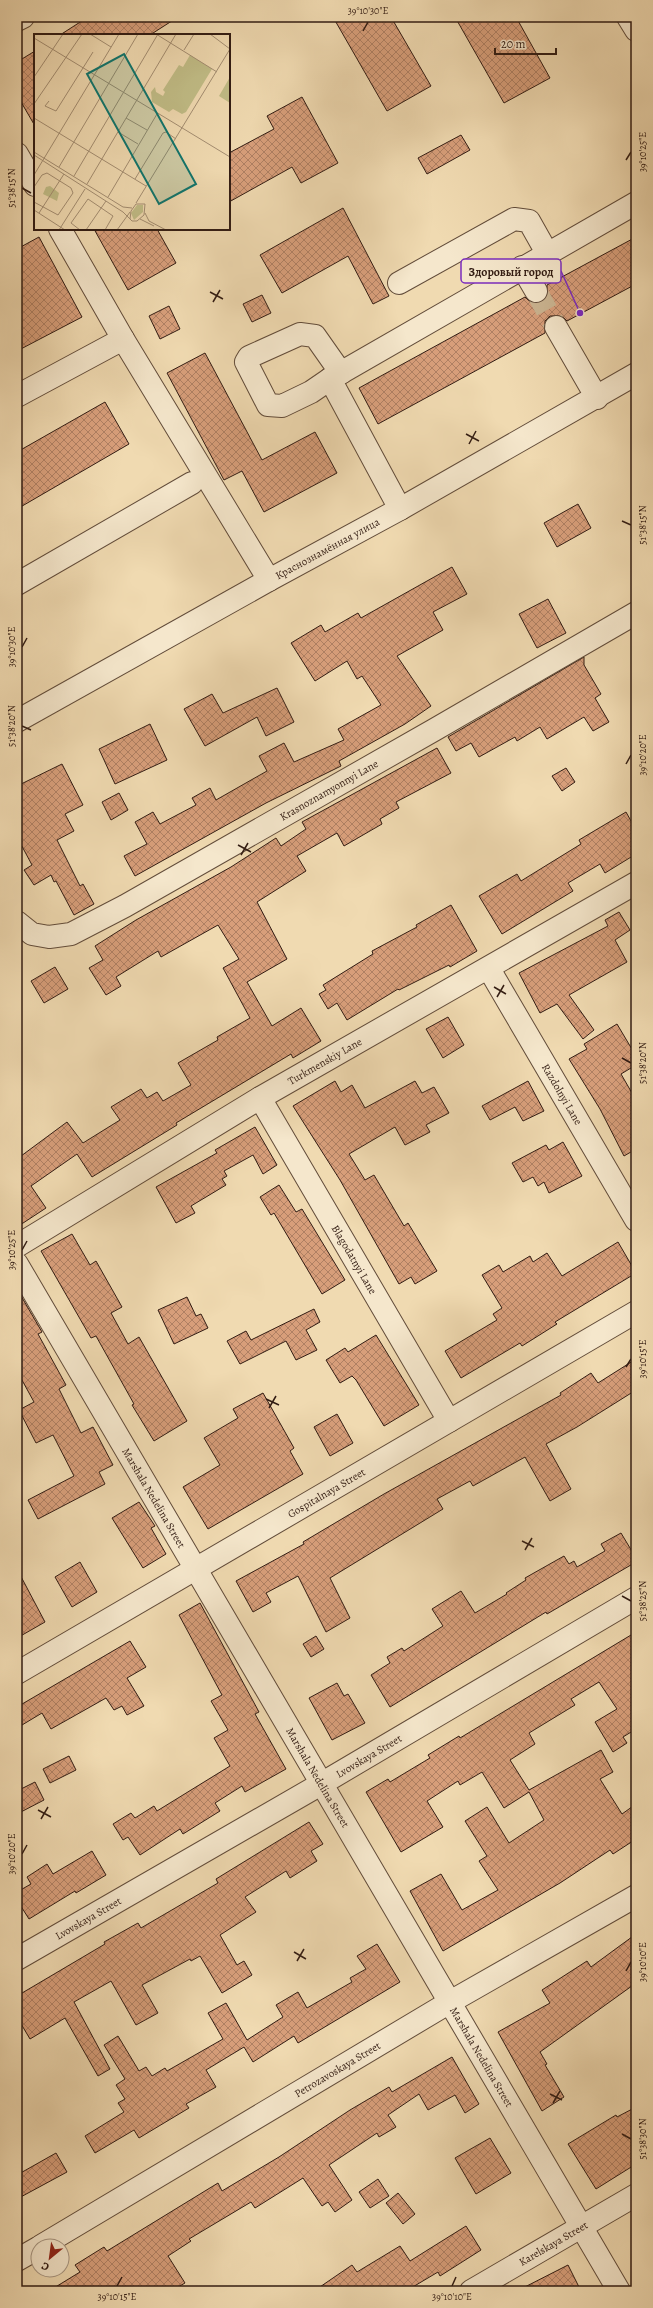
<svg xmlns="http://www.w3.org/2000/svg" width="653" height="2308" font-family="Alegreya,serif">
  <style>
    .building { fill: url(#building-cross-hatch); stroke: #321c13 }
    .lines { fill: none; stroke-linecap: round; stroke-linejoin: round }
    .minor-tunnel { stroke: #cab491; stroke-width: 22; stroke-dasharray: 22 11; stroke-linecap: butt }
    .minor-casing { stroke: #624c3a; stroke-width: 24 }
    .minor { stroke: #f5e7cc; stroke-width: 22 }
    .ticks { fill: none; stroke: #321c13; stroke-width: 1.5 }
    .labels { text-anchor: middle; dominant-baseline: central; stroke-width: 3; stroke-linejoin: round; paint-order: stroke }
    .street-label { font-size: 11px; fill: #321c13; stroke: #f5e7cc }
    .inset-road { fill: none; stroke: #a48e72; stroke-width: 1 }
    .view { fill: #0f766e; fill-opacity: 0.15; stroke: #0f766e; stroke-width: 2 }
    .inset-edge { fill: none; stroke: #321c13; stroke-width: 2 }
    .leader { fill: none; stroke: #7b2cbf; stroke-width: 1.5 }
    .callout-dot { fill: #7b2cbf; stroke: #f5e7cc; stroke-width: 1.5 }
    .callout { fill: #f5e7cc; stroke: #7b2cbf; stroke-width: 1.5 }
    .callout-label { font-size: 12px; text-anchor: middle; font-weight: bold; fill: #321c13 }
    .neatline { fill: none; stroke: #321c13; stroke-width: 1.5 }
    .ticks-label { font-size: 10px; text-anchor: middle; fill: #321c13 }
  </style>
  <defs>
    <pattern id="building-cross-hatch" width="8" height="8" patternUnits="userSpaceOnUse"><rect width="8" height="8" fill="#d79e7a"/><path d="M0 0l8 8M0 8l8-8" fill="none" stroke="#af8063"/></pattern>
  </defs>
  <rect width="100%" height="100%" fill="#f0dab1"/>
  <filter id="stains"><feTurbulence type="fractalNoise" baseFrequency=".005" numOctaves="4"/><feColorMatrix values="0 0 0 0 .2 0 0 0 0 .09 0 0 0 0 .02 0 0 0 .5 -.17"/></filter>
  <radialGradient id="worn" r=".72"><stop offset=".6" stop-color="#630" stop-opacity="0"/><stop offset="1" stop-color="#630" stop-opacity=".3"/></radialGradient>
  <path class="building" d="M 88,17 L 178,17 L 150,35 L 60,35 Z
    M 333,17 L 391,17 L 431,86 L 387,111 Z
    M 455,17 L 516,17 L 550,78 L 504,103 Z
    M 35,51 L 35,126 L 17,95 L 17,62 Z
    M 302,97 L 338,163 L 301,183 L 292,167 L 229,202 L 229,153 L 274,129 L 267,116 Z
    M 461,135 L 470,150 L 427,174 L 418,158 Z
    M 343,208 L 389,296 L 373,304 L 348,256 L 282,293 L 260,255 Z
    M 94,229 L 157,229 L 176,263 L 128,290 Z
    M 39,237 L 82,317 L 17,351 L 17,249 Z
    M 636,237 L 636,284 L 567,321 L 562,316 L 550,316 L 545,321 L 545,333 L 378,424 L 359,388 L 525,297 L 530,302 L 542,302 L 547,297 L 547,285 Z
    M 262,295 L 271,313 L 252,322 L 243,304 Z
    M 169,306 L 180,329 L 160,339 L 149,316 Z
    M 205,353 L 262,460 L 315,432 L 337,473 L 264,512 L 242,471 L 224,480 L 167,373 Z
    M 105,402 L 129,444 L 17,509 L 17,452 Z
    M 578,504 L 591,528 L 557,547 L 544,523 Z
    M 452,567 L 467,594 L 433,612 L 443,630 L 397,656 L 431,706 L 405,724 L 339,761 L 341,766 L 266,803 L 135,876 L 124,856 L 147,844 L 135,822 L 153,812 L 160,824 L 196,805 L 192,798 L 210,788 L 216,800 L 267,771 L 259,756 L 284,743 L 294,762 L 344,740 L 338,729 L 381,705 L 362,676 L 357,679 L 347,661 L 315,681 L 291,643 L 321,625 L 325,632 L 358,613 L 361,618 Z
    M 548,599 L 566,633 L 537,648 L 519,614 Z
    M 584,657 L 584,665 L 601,694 L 595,698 L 609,722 L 593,731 L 584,717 L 547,739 L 540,727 L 517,741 L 515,737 L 479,757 L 471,743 L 456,751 L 448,737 Z
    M 277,688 L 294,722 L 266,736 L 257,717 L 205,746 L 184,709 L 212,694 L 223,713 Z
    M 150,724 L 167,760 L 115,784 L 99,749 Z
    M 437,748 L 451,773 L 396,802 L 399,808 L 380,819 L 382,824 L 344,846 L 337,833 L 297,856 L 306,871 L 257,902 L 287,959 L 247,982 L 272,1026 L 301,1008 L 321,1041 L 293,1058 L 291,1054 L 176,1123 L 177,1125 L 92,1177 L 77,1154 L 31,1186 L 46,1208 L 17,1227 L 17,1159 L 67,1122 L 83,1143 L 120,1120 L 111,1107 L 141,1089 L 147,1098 L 157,1092 L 163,1101 L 191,1085 L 178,1063 L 218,1040 L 217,1037 L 250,1018 L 223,968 L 239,959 L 218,925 L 161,957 L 158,951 L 116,977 L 121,986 L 106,995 L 89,968 L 103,960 L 95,946 L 136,920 L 231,867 L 276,838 L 281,846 L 306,829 L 302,822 Z
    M 62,764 L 83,805 L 65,814 L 74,831 L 57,840 L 80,886 L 83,884 L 94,904 L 74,915 L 56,881 L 54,882 L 51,875 L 34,885 L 24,870 L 32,865 L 17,837 L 17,786 Z
    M 566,768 L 575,782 L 562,791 L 552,776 Z
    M 119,793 L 128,810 L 111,820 L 102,802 Z
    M 626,812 L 636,830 L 636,854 L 605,873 L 600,864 L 568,883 L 573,891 L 502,934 L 479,896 L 517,874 L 521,881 L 581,844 L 579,840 Z
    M 451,905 L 477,951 L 450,967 L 449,965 L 399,990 L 398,989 L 347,1020 L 337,1003 L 328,1009 L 319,994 L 326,990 L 323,985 L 373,954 L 372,951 L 417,927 L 416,925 Z
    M 619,912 L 630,930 L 615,940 L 627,962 L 569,995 L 594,1030 L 583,1039 L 557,1004 L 540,1013 L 519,973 L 608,926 L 605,920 Z
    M 55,967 L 68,989 L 44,1003 L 31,981 Z
    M 448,1017 L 464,1045 L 443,1058 L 426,1029 Z
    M 617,1024 L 636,1056 L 636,1065 L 621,1074 L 636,1100 L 636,1149 L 624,1156 L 600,1109 L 569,1059 L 587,1049 L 584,1044 Z
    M 335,1081 L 341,1092 L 352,1085 L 365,1108 L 415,1081 L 422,1093 L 434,1087 L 449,1113 L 426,1125 L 430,1132 L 405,1145 L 395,1127 L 349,1154 L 365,1180 L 374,1175 L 404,1226 L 408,1223 L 437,1271 L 415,1284 L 411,1277 L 399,1284 L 340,1180 L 293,1106 Z
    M 528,1081 L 544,1111 L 523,1121 L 515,1107 L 490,1120 L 482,1106 Z
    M 255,1127 L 277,1165 L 263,1174 L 253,1155 L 224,1171 L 227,1176 L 222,1179 L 226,1185 L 191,1206 L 195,1213 L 176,1223 L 156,1187 L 217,1153 L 215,1150 Z
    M 563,1142 L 582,1176 L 549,1193 L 544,1182 L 538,1186 L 533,1177 L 523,1182 L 512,1163 L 546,1145 L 549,1150 Z
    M 279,1185 L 296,1212 L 302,1209 L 345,1280 L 322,1294 L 274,1213 L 271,1215 L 260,1197 Z
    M 72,1234 L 90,1265 L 96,1261 L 122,1307 L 111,1313 L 128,1344 L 139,1337 L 187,1421 L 154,1441 L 132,1405 L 134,1404 L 96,1336 L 91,1338 L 41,1251 Z
    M 618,1242 L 636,1273 L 555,1322 L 557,1324 L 522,1346 L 520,1343 L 461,1378 L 445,1351 L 497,1320 L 493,1314 L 502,1308 L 482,1275 L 499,1265 L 503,1272 L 530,1256 L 533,1262 L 547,1253 L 562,1276 Z
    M 17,1289 L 42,1332 L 38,1334 L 66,1385 L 59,1389 L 81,1433 L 93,1427 L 113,1465 L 99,1472 L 105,1484 L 38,1519 L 28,1500 L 74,1476 L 53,1435 L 36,1443 L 19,1410 L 34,1402 L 17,1371 Z
    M 187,1297 L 196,1316 L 201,1314 L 208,1328 L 174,1344 L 158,1310 Z
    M 314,1309 L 320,1322 L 306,1330 L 317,1350 L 296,1360 L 286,1341 L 240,1364 L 227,1341 L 246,1331 L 251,1340 Z
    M 376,1335 L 419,1405 L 384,1426 L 356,1380 L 352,1376 L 340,1383 L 326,1360 L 345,1348 L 348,1352 Z
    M 636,1359 L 636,1390 L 577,1427 L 546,1444 L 571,1489 L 550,1501 L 525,1457 L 473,1486 L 470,1481 L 437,1499 L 443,1509 L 330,1578 L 350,1618 L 326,1632 L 298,1576 L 266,1593 L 271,1602 L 253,1612 L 236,1581 L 304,1544 L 303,1542 L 384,1494 L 561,1395 L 560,1393 L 591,1373 L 598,1383 Z
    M 263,1393 L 294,1448 L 290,1451 L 303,1474 L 208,1529 L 183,1487 L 220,1465 L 204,1438 L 238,1418 L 233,1409 Z
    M 337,1414 L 353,1443 L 330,1456 L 314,1427 Z
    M 139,1502 L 155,1526 L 151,1528 L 166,1554 L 143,1568 L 112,1518 Z
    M 621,1533 L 636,1558 L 636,1562 L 547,1614 L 546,1612 L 390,1707 L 371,1675 L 390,1663 L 387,1657 L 402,1648 L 404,1651 L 443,1626 L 432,1609 L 461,1591 L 475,1613 L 507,1594 L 506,1593 L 526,1580 L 525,1578 L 564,1556 L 569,1564 L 574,1561 L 577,1567 L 605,1551 L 601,1544 Z
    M 80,1562 L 97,1592 L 72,1607 L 55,1577 Z
    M 17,1569 L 45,1622 L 17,1638 Z
    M 200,1603 L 259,1712 L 255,1714 L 286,1769 L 245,1792 L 242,1786 L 215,1803 L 220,1811 L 183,1834 L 180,1829 L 140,1855 L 128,1837 L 123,1840 L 113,1824 L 131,1813 L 135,1818 L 154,1806 L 157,1811 L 230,1766 L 214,1738 L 228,1730 L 211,1701 L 222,1695 L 179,1615 Z
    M 636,1632 L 636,1729 L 623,1737 L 627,1743 L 613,1752 L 595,1722 L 617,1709 L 599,1682 L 571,1699 L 575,1705 L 529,1733 L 535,1744 L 510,1760 L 529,1790 L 601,1750 L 613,1772 L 600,1779 L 622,1814 L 636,1804 L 636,1839 L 613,1854 L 610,1850 L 560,1883 L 443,1951 L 410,1891 L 441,1874 L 462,1910 L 498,1890 L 479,1861 L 487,1856 L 465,1821 L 487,1807 L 509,1843 L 544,1820 L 529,1792 L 504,1808 L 482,1772 L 460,1785 L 458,1781 L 427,1801 L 443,1827 L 401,1852 L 366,1792 L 388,1779 L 390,1782 L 430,1758 L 428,1755 L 459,1736 L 460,1738 Z
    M 316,1636 L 324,1649 L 311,1657 L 303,1644 Z
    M 130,1641 L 146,1667 L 127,1678 L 144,1706 L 127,1715 L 122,1706 L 114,1710 L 106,1698 L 51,1729 L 42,1713 L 17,1728 L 17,1707 Z
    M 337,1683 L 344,1696 L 348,1694 L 365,1723 L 332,1740 L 309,1698 Z
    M 69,1756 L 76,1770 L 50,1783 L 43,1769 Z
    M 35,1782 L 44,1800 L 17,1814 L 17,1791 Z
    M 309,1822 L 323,1844 L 311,1851 L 317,1861 L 290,1878 L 286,1871 L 245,1897 L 256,1912 L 220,1935 L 237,1965 L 244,1961 L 252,1975 L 222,1993 L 200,1956 L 191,1961 L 190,1959 L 142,1985 L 158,2013 L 136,2025 L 111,1981 L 74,2002 L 110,2069 L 98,2076 L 65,2018 L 30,2039 L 17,2017 L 17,1996 L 105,1944 L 104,1942 L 138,1923 L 141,1928 L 218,1883 L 216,1879 Z
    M 92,1851 L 106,1875 L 76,1893 L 75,1891 L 29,1919 L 17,1900 L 17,1892 L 31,1884 L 27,1877 L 47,1864 L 53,1874 Z
    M 636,1934 L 636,1983 L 540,2052 L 547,2064 L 545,2065 L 564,2097 L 542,2111 L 498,2032 L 550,2003 L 542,1990 L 587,1961 L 591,1967 Z
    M 377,1944 L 400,1982 L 298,2043 L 294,2036 L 253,2062 L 244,2047 L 206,2070 L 216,2087 L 186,2104 L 189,2108 L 139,2138 L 134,2130 L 95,2153 L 85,2136 L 124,2112 L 118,2103 L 125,2099 L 116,2085 L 125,2079 L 104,2045 L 118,2036 L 139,2071 L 146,2067 L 152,2076 L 165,2068 L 167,2071 L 223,2039 L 208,2013 L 226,2003 L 247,2040 L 283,2017 L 276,2005 L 298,1992 L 307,2008 L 352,1982 L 350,1978 L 366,1969 L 357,1956 Z
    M 452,2057 L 479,2104 L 465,2113 L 455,2095 L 428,2110 L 419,2094 L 388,2115 L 396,2127 L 379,2137 L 377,2133 L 329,2165 L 352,2200 L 335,2212 L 328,2202 L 322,2206 L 303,2178 L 255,2208 L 251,2202 L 189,2239 L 191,2241 L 168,2256 L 185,2283 L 171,2291 L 49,2291 L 80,2272 L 75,2265 L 104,2247 L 107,2251 L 218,2183 L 222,2191 L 279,2157 L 350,2110 L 389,2087 L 392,2092 Z
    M 636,2107 L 636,2164 L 596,2189 L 568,2144 L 616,2115 L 617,2117 Z
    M 490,2138 L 511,2173 L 476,2194 L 455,2158 Z
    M 56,2153 L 67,2172 L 17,2199 L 17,2175 Z
    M 378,2179 L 389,2196 L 370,2208 L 359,2192 Z
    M 398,2193 L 415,2214 L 403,2224 L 386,2203 Z
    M 466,2226 L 481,2250 L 440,2276 L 438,2272 L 406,2291 L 314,2291 L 352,2265 L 357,2272 L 400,2246 L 410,2261 Z
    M 568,2265 L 581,2291 L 517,2291 Z"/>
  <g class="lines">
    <path class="minor-tunnel" d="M 536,291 L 556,327"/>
    <g class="minor-casing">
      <g id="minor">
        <path d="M 628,17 L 636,30"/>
        <path d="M 17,20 L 23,17"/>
        <path d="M 17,154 L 35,185"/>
        <path d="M 60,229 L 123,339 L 269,580"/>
        <path d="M 522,267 L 536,291"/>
        <path d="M 399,283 L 514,219 L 529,221 L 547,253"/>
        <path d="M 556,327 L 597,398"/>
        <path d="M 330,379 L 311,392 L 282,406 L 268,405 L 246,362 L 249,357 L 300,334 L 315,336 L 341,373"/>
        <path d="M 17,396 L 123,339"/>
        <path d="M 400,509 L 330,379 L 636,203"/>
        <path d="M 17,584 L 192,483"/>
        <path id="s1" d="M 17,721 L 269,580 L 400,509 L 636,374"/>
        <path id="s2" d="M 17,922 L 32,934 L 49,937 L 71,934 L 125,906 L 434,730 L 636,613"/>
        <path id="s3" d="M 489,969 L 636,1220"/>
        <path id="s4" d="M 260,1098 L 449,1421"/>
        <path id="s5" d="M 17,1246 L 260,1098 L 636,883"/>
        <path id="s6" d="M 17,1264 L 619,2291"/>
        <path id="s7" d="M 17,1673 L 636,1312"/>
        <path id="s8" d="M 17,1959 L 321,1784 L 636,1598"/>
        <path id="s9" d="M 41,2246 L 450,2002 L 636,1896"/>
        <path d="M 17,2260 L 38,2248"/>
        <path id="s10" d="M 471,2291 L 636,2195"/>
      </g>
    </g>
    <use href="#minor" class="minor"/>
  </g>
  <path class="ticks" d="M 363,31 L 368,22M 626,160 L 631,152M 22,188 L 31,193M 210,292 L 223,299M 213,302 L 220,290M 466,434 L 479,441M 469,444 L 476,431M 622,521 L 631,525M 22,647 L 27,638M 22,726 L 31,730M 626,764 L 631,755M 238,845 L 251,852M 241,855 L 248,843M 494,987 L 506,994M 497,997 L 504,985M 622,1058 L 631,1063M 22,1250 L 27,1241M 626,1367 L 631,1359M 266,1399 L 279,1405M 269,1408 L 276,1396M 522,1541 L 534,1547M 525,1550 L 532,1538M 622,1596 L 631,1601M 38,1810 L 51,1817M 41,1819 L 48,1807M 22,1854 L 27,1845M 294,1952 L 306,1959M 297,1961 L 304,1949M 626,1971 L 631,1962M 550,2094 L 562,2100M 553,2103 L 560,2091M 622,2134 L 631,2139M 117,2286 L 122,2277M 452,2286 L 456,2277"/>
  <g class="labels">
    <g class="street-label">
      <text stroke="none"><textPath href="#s1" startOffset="355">Краснознамённая улица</textPath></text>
      <text stroke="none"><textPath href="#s2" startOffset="354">Krasnoznamyonnyi Lane</textPath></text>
      <text stroke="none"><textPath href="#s5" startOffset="359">Turkmenskiy Lane</textPath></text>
      <text stroke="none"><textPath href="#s3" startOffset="145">Razdolnyi Lane</textPath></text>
      <text stroke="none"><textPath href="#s4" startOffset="187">Blagodatnyi Lane</textPath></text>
      <text stroke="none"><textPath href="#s7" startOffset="358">Gospitalnaya Street</textPath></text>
      <text stroke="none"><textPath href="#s6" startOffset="271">Marshala Nedelina Street</textPath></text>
      <text stroke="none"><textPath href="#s8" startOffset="406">Lvovskaya Street</textPath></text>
      <text stroke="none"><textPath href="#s6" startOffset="595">Marshala Nedelina Street</textPath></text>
      <text stroke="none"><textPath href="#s8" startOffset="82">Lvovskaya Street</textPath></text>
      <text stroke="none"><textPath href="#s6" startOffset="919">Marshala Nedelina Street</textPath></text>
      <text stroke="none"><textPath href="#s9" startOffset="345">Petrozavoskaya Street</textPath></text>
      <text stroke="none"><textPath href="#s10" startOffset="95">Karelskaya Street</textPath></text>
    </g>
  </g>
  <g transform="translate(34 34)">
    <rect width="196" height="196" fill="#f0dab1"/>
    <path d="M 103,171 L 109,171 L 109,178 L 100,186 L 97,179 Z" fill="#c1bd87"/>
    <path d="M 156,21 L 178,35 L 152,78 L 148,80 L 139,75 L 135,78 L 118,68 L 117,58 L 121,53 L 122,58 L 129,62 L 131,58 L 129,56 L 145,31 L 149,33 ZM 16,152 L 25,159 L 23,167 L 9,160 L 12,153 Z" fill="#c1bd87"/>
    <path d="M 196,43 L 196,69 L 185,62 Z" fill="#c1bd87"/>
    <path class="inset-road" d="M 56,0 L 77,13M 122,0 L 183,38M 176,0 L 196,15M 0,4 L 196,123M 150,16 L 160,0M 0,43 L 29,0M 15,67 L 11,72 L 22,77 L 59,18M 0,70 L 48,0M 0,84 L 112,152M 92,84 L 113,96M 84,98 L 104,110M 0,118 L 89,173 L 98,174M 0,121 L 89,178 L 98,187 L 103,187 L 110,181 L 111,170 L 102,170 L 97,177 L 96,185M 25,133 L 104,0M 0,141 L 85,0M 40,142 L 124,0M 101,145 L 129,99 L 132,98 L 142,105M 53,150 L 142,0M 0,153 L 8,141 L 13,139 L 37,154 L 39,159 L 24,181 L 0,168M 74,163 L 123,80M 102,169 L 196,15M 0,176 L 31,196M 5,179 L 30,140M 111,179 L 115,187 L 132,196M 106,185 L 120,192M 25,196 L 51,155M 46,196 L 37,189 L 54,165 L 79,182 L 71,196M 52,196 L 72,167M 83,196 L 96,178"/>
    <path class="view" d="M 90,20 L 162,150 L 125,170 L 53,40 Z"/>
    <rect width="196" height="196" class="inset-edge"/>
  </g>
  <path class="leader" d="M580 313L561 271"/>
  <circle class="callout-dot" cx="580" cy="313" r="4"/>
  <rect class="callout" x="461" y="259" width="100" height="24" rx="4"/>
  <g class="callout-label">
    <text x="511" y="276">Здоровый город</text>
  </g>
  <rect width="653" height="2308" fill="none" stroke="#f0dab1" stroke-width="44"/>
  <g transform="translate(50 2258) rotate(209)"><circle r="19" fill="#f5e7cc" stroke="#a79682"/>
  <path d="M0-3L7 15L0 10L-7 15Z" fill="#8f2418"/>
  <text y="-6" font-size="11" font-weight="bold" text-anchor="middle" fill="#321c13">С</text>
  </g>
  <path d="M495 48v6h61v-6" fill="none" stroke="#321c13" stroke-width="2"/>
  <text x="501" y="48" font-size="12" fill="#321c13" stroke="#f5e7cc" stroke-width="3" paint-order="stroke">20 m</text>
  <rect x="22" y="22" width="609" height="2264" class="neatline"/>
  <g class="ticks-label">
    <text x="368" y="14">39°10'30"E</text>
    <text transform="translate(642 152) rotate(-90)" y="4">39°10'25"E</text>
    <text transform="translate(11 188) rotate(-90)" y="4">51°38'15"N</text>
    <text transform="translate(642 525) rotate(-90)" y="4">51°38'15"N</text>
    <text transform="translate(11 647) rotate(-90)" y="4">39°10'30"E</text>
    <text transform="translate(11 726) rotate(-90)" y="4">51°38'20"N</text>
    <text transform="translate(642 755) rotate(-90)" y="4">39°10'20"E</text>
    <text transform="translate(642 1063) rotate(-90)" y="4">51°38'20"N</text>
    <text transform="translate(11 1250) rotate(-90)" y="4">39°10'25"E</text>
    <text transform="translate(642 1359) rotate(-90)" y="4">39°10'15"E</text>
    <text transform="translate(642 1601) rotate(-90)" y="4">51°38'25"N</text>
    <text transform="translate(11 1854) rotate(-90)" y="4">39°10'20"E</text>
    <text transform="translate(642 1962) rotate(-90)" y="4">39°10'10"E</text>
    <text transform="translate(642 2139) rotate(-90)" y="4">51°38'30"N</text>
    <text x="117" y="2300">39°10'15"E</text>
    <text x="452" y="2300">39°10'10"E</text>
  </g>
  <rect width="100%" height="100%" filter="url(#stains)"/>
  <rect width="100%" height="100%" fill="url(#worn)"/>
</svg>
